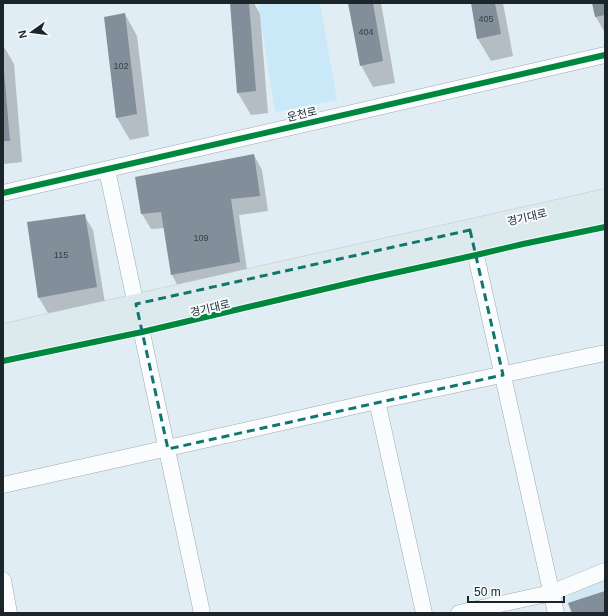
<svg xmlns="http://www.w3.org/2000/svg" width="608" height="616" font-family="Helvetica,'Noto Sans KR',sans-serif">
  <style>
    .built { fill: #d0e8f4 }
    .green { fill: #c9e9f8 }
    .shadow { fill: #0003 }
    .building { fill: #828e99 }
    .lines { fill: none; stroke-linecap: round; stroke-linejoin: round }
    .minor-casing { stroke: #9fa9ae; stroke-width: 17 }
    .major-casing { stroke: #c2c9cc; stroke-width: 21 }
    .minor { stroke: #fafcfd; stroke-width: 16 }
    .major { stroke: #ddeaed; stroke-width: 20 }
    .cycleway-casing { stroke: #f5fafc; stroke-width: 8 }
    .cycleway { stroke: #00873e; stroke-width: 6 }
    .marked { fill: none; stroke: #0f766e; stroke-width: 3; stroke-dasharray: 8 5; stroke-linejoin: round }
    .labels { text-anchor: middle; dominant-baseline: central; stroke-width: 4; stroke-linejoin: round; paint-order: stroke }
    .number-label { font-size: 9px; fill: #363f45 }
    .street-label { font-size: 11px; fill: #1c2529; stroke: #f5fafc }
  </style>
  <rect width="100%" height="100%" fill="#e0edf4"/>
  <path class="built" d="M 605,580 L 605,613 L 570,613 L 566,599 L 571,594 Z"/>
  <path class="green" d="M 258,3 L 320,3 L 337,100 L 275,112 Z"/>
  <path class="shadow" d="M 231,3 L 254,3 L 260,14 L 268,113 L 251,115 L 238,93 Z
    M 349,3 L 381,3 L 395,83 L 373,87 L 361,65 Z
    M 472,3 L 503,3 L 513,56 L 491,61 L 478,39 Z
    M 593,3 L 605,3 L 605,33 L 596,17 Z
    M 125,14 L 137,36 L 149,136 L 130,140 L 117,118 L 105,18 Z
    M 3,45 L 14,64 L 22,162 L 4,164 L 3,162 Z
    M 254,155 L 262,170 L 268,211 L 239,215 L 248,277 L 180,290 L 172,275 L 165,228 L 151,229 L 142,214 Z
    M 84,215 L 93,230 L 105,303 L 48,313 L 39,298 Z"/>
  <path class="building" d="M 230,3 L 249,3 L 256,91 L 237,93 Z
    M 348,3 L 373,3 L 383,61 L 360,66 Z
    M 471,3 L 495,3 L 501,34 L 477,39 Z
    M 592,3 L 605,3 L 605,15 L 595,17 Z
    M 125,13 L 137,114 L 116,118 L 104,17 Z
    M 3,71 L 4,71 L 10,141 L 3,141 Z
    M 254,154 L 260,196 L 231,199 L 240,262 L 171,275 L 161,212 L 141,214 L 135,177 Z
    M 85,214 L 97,287 L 38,298 L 27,222 Z
    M 605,591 L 605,613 L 572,613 L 568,603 Z"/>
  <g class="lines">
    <g class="minor-casing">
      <path id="minor" d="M 107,170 L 202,613
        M 3,193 L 605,55
        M 472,238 L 556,613
        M 377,401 L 424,613
        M 3,485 L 377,401 L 605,353
        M 3,580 L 9,613
        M 459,613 L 551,593 L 605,571"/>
    </g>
    <g class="major-casing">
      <path id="major" d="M 3,334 L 605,199
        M 3,354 L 605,219"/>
    </g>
    <use href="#minor" class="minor"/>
    <use href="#major" class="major"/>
    <g class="cycleway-casing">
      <path id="cycleway" d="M 3,193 L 605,55
        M 3,361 L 142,332 L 367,279 L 476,255 L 523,244 L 605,227"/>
    </g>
    <use href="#cycleway" class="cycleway"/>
  </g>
  <path class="marked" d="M 470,230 L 503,375 L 168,449 L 136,304 Z"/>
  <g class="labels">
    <g class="number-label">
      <text x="486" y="19">405</text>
      <text x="366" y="32">404</text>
      <text x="121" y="66">102</text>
      <text x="201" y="238">109</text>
      <text x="61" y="255">115</text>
    </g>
    <g class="street-label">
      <text transform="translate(302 114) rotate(-13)">운천로</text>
      <text transform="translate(527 217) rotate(-13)">경기대로</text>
      <text transform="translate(210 308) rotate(-13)">경기대로</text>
    </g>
  </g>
  <rect width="608" height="616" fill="none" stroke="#1c2529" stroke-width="8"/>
  <g transform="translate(32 32) rotate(256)" stroke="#f5fafc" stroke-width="3" paint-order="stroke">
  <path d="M0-3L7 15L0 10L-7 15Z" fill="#1c2529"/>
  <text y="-6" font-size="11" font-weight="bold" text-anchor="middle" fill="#1c2529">N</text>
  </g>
  <path d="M468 596v6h96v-6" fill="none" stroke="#1c2529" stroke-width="2"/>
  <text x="474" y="596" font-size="12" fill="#1c2529" stroke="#f5fafc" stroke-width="3" paint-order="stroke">50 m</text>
</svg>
